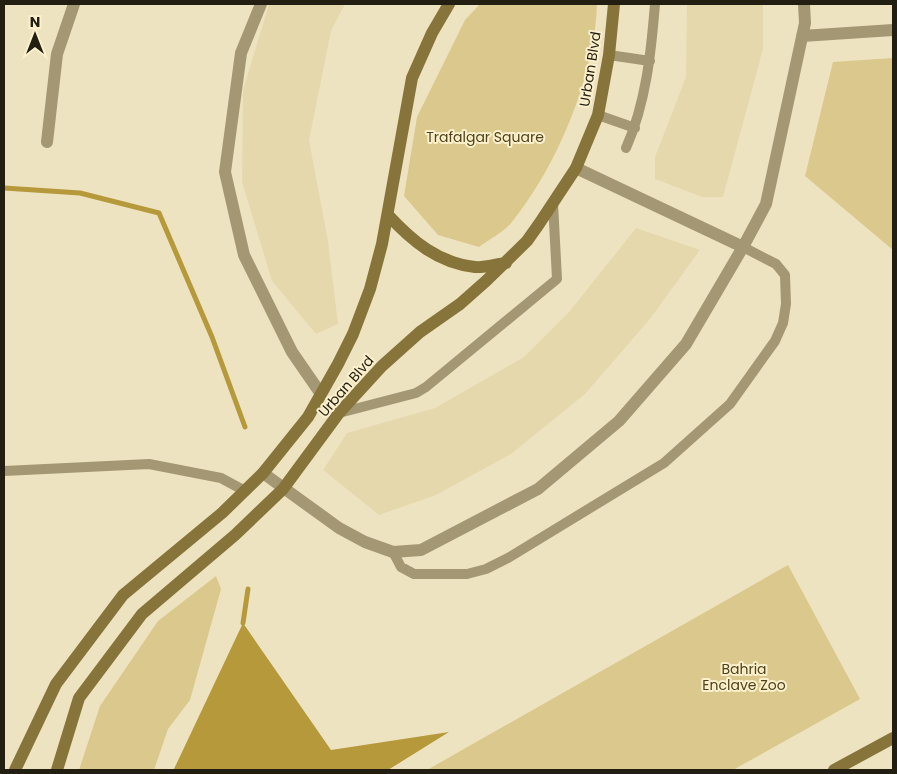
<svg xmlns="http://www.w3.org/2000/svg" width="897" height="774" font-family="Poppins,sans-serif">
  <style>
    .built { fill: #e6d8ad }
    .green { fill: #dbc88d }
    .water { fill: #b6993b }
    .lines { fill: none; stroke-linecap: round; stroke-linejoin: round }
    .stream { stroke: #b6993b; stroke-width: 5 }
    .lane { stroke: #a49874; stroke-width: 10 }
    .street { stroke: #a49874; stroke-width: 12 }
    .secondary { stroke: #86743b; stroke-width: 12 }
    .labels { text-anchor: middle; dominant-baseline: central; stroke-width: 4; stroke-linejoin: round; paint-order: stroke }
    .street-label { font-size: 14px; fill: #221e11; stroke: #fcf0cc }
    .park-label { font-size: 14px; fill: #4e421b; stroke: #fcf0cc }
  </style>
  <rect width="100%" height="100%" fill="#eee3c0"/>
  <path class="built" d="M 269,4 L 345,4 L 331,31 L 309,140 L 328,241 L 338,324 L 316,334 L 272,281 L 242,182 L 243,90 Z
    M 687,4 L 763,4 L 763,49 L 723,197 L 702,197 L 655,179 L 655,157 L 686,77 Z
    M 636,228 L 700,250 L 650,319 L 585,394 L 511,454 L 436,495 L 379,515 L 323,470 L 347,433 L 435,408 L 524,357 L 569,312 Z"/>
  <path class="green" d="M 480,4 L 597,4 C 595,76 557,166 512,222 C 504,232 490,239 479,247 L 438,235 L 404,196 L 417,117 L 465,20 Z
    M 893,58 L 893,250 L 805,176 L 833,62 Z
    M 788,565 L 860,699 L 733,770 L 427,770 Z
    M 216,576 L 221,589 L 190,700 L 168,729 L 154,770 L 79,770 L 100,706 L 158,621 Z"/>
  <path class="water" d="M 243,623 L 331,750 L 449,732 L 388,770 L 175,770 L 174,769 Z"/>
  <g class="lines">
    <path class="stream" d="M 4,188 L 80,193 L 159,213 L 212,337 L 245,427
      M 243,623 L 248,589"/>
    <path class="lane" d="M 609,55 L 650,61
      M 598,115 L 635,128
      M 626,148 C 646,103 651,53 655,4
      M 339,413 L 416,393 L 426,387 L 557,279 L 553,203
      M 4,471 L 149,464 L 221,478 L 245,491
      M 393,552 L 401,567 L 414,574 L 467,574 L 486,569 L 508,558 L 664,463 L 730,404 L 775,341 L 783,323 L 786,304 L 785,275 L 776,264 L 743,247"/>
    <path class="street" d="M 261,4 L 241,53 L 225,172 L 244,255 L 292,352 L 321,394
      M 802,36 L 893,30
      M 47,142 L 57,54 L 74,4
      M 576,168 L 743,247
      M 263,473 L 339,528 L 365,542 L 393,552 L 421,550 L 538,489 L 619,421 L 686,344 L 743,247 L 766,204 L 805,23 L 804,4"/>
    <path class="secondary" d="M 388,215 C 412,241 438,263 475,267 C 485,268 496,264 506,263
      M 15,770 L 56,684 L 123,595 L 222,513 L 263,473 L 308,417 L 338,364 L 353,334 L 370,289 L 382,244 L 412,78 L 432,33 L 449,4
      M 57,770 L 79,698 L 142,614 L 235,535 L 283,489 L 339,413 L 382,366 L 420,332 L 460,304 L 486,281 L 527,241 L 539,224 L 576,168 L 598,115 L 609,55 L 614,4
      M 834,770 L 893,738"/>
  </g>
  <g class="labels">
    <g class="street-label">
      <text transform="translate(590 69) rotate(-81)">Urban Blvd</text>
      <text transform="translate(346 386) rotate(-49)">Urban Blvd</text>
    </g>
    <g class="park-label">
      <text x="485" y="137">Trafalgar Square</text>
      <text x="744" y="669">Bahria<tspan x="744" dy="16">Enclave Zoo</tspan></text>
    </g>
  </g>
  <rect width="897" height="774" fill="none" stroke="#221e11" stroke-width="10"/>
  <g transform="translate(35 35)" stroke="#fcf0cc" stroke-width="4" paint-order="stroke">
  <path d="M0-4L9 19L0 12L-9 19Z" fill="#221e11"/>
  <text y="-8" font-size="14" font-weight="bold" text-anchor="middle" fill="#221e11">N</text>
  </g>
</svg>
